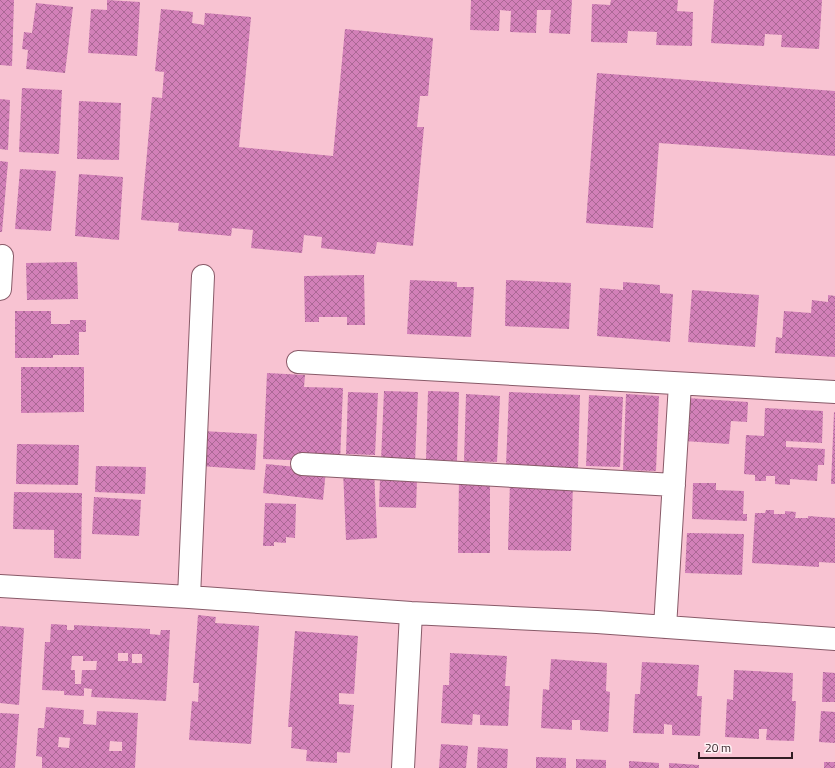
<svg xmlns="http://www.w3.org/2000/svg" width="835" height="768" font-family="'Titillium Web',sans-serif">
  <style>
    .building { fill: url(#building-cross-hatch); fill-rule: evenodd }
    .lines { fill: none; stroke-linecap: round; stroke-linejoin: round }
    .minor-casing { stroke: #885a68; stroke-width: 24 }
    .minor { stroke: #fff; stroke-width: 22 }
  </style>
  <defs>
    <pattern id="building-cross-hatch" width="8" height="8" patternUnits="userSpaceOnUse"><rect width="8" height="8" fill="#d280b8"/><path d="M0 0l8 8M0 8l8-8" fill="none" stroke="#ab6895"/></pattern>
  </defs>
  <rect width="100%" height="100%" fill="#f8c3d2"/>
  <path class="building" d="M 0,0 L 14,0 L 12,66 L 0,65 Z
    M 107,0 L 140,2 L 137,56 L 88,53 L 91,9 L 107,10 Z
    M 471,0 L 572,0 L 570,34 L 549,33 L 551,10 L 537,10 L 536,33 L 510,32 L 511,11 L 500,10 L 499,31 L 470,30 Z
    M 611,0 L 678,0 L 677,11 L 693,12 L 692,46 L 656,45 L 657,32 L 628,31 L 627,43 L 591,42 L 592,4 L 610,5 Z
    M 714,0 L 822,0 L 819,49 L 781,47 L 782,35 L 765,34 L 764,46 L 711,43 Z
    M 36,3 L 73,7 L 65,73 L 26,69 L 28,50 L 22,49 L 24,32 L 32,33 Z
    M 161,9 L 193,12 L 192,23 L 204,25 L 205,13 L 251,17 L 239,147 L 333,156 L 345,29 L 433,38 L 428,96 L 420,96 L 417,127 L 424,127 L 413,246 L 377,242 L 375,254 L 321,248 L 322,237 L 304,235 L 302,253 L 251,248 L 253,230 L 232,228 L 231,236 L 178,231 L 179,223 L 141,220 L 152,97 L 162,98 L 164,72 L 155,71 Z
    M 597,73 L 835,91 L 835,156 L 659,143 L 653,228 L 586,223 Z
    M 22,88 L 62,90 L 59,154 L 19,152 Z
    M 0,99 L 10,100 L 8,150 L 0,149 Z
    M 79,101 L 121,103 L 119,160 L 77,159 Z
    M 0,161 L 8,162 L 2,232 L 0,232 Z
    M 20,169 L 56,171 L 51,231 L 15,229 Z
    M 79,174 L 123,177 L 119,240 L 75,236 Z
    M 77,262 L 78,299 L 27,300 L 26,263 Z
    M 364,275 L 365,325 L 347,325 L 347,317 L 319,317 L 319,322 L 305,322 L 304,276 Z
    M 410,280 L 457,282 L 457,287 L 474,287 L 471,337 L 407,334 Z
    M 506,280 L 571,283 L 569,329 L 505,326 Z
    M 623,282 L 660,285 L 660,293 L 673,294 L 670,342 L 597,336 L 600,288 L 623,290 Z
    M 692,290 L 759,295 L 755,347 L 688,342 Z
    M 828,295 L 835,296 L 835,357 L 775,353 L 776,337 L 782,338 L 784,311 L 811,313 L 812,300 L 828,302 Z
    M 15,311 L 51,311 L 51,324 L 70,324 L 70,320 L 86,320 L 86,332 L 79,332 L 79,355 L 53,355 L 53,358 L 15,358 Z
    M 21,367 L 84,367 L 84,412 L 21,413 Z
    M 267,373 L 305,375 L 304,387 L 343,388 L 340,462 L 263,459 Z
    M 384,391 L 418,392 L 415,462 L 381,461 Z
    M 428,391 L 459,392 L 457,461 L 426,460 Z
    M 348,392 L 378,393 L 375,455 L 346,454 Z
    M 509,392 L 580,395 L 578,468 L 506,465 Z
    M 466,394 L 500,396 L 497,462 L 464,461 Z
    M 626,394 L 659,396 L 656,471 L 623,470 Z
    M 589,395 L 623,397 L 620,467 L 586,466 Z
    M 687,398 L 748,402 L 747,422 L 731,421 L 729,444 L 684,441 Z
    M 765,408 L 823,411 L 822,443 L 786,441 L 786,447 L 825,449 L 824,465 L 818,465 L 817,481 L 790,479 L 790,485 L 775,484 L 775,476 L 766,476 L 766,481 L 755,481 L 755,475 L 744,474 L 746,435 L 764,436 Z
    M 834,412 L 835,412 L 835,484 L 831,484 Z
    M 203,431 L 257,434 L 255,470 L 201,466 Z
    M 17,444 L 79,445 L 78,485 L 16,484 Z
    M 266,464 L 326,470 L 323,500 L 263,493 Z
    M 96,466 L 146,467 L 145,494 L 95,492 Z
    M 374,469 L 377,538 L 346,540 L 343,470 Z
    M 459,478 L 490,478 L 490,553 L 458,553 Z
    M 380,479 L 417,480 L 416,508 L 379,507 Z
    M 510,482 L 573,483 L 571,551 L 508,550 Z
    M 693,483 L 716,483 L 716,490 L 744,491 L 743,514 L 747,514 L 747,521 L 692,519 Z
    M 14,492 L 82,493 L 81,559 L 54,558 L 54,530 L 13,529 Z
    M 94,497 L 141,500 L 139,536 L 92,534 Z
    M 265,503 L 296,504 L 295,538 L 286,537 L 286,543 L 274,542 L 274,546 L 263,546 Z
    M 766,510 L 774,510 L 774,514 L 785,514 L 785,511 L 796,512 L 795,518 L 808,518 L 808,516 L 835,518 L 835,563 L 819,562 L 819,567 L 752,563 L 755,513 L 765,513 Z
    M 687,533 L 744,534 L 742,575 L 685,573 Z
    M 198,615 L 216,617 L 215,623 L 259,626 L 251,744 L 189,740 L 192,701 L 198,702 L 199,683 L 193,683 Z
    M 51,624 L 67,625 L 67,630 L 74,630 L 74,625 L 150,629 L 150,634 L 160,635 L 161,630 L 170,630 L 166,701 L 91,697 L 92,689 L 84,688 L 84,696 L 64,695 L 64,691 L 42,690 L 45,642 L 50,642 ZM 118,653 L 128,653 L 128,661 L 118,661 ZM 132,654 L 142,654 L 142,663 L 132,663 ZM 72,656 L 83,656 L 83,661 L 97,661 L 96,670 L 82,670 L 81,684 L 75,684 L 75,670 L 71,670 Z
    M 0,626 L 24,628 L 19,705 L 0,703 Z
    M 295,631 L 358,636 L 354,694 L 339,693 L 339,704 L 354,705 L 350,753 L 337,752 L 337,763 L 306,761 L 307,750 L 291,748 L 292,727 L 288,727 Z
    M 450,653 L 507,656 L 505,686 L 510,686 L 508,726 L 480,725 L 480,715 L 473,714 L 472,725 L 441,723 L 443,685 L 449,685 Z
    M 551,659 L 607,663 L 606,691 L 610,692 L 608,732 L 580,730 L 580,720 L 572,720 L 572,730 L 541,728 L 543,689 L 549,690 Z
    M 642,662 L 699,665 L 697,696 L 702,696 L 700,736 L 672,735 L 672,725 L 664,724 L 664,734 L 633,733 L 635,694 L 640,694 Z
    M 734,670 L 793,673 L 792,701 L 796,701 L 794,741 L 766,740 L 767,729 L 759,729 L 759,739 L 725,737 L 727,699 L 733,700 Z
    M 823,672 L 835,673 L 835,702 L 822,702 Z
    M 46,707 L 84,710 L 83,724 L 96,725 L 97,711 L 138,713 L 135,768 L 42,768 L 42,757 L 36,756 L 38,728 L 44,728 ZM 59,737 L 70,738 L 69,748 L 58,747 ZM 110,741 L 122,742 L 122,751 L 109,751 Z
    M 821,711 L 835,712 L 835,743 L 819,742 Z
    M 0,713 L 19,714 L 15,768 L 0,768 Z
    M 441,744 L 468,746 L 466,768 L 439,768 Z
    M 478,747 L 508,749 L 507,768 L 477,768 Z
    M 536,757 L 566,758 L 566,768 L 536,768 Z
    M 576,759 L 606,760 L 606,768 L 576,768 Z
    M 629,761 L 659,763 L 659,768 L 629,768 Z
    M 824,762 L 835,762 L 835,768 L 824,768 Z
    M 669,763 L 699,765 L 699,768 L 669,768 Z"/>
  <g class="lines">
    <g class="minor-casing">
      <path id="minor" d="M 0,289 L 2,256
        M 298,362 L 835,392
        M 302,464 L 674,485
        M 0,586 L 189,597 L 411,613 L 597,622 L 835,639
        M 189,597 L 203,276
        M 665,627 L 680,384
        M 403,768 L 411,613"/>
    </g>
    <use href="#minor" class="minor"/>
  </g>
  <path d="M699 752v6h93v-6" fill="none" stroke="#301d23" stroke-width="2"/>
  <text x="705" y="752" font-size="12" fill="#301d23" stroke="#fdf1f4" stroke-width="3" paint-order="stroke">20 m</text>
</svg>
